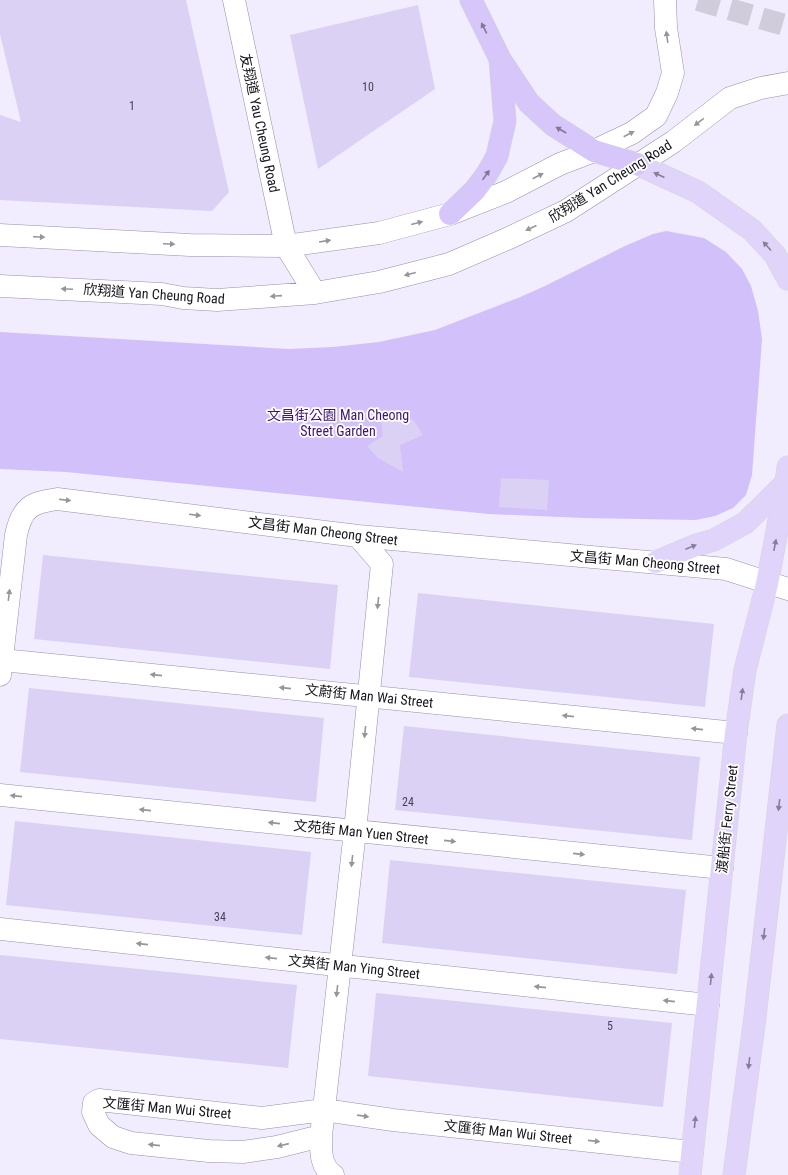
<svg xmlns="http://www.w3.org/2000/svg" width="788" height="1175" font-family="'Roboto Condensed','Noto Sans TC',sans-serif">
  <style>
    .green { fill: #d2c0fa }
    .building { fill: #dbd1f4 }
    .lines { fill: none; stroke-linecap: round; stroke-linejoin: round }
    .trunk-tunnel { stroke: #d0ccdc; stroke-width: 22; stroke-dasharray: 22 11; stroke-linecap: butt }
    .minor-casing { stroke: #978faa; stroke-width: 23 }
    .tertiary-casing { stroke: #978faa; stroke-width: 23 }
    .secondary-casing { stroke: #978faa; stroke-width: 23 }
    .primary-casing { stroke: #d5d5d6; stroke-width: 23 }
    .trunk-casing { stroke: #d5d5d6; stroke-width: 23 }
    .minor { stroke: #fff; stroke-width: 22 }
    .tertiary { stroke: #fff; stroke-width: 22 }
    .secondary { stroke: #fff; stroke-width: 22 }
    .primary { stroke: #e0d4fb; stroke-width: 22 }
    .trunk { stroke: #d6c6fa; stroke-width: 22 }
    .oneway { fill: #807697 }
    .oneway2 { fill: #97959a }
    .oneway3 { fill: #867e98 }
    .labels { text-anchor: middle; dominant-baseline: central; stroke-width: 3.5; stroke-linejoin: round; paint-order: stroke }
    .number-label { font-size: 12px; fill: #484354 }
    .street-label { font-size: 14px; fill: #17141e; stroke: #fff }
    .park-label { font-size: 14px; fill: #411274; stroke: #fff }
  </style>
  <rect width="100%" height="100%" fill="#f1ecfe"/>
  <path class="green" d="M 666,231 L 704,238 L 726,252 L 742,269 L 751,286 L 758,311 L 762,339 L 752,475 L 746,495 L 733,508 L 715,516 L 696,520 L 584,518 L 489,514 L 66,472 L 0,469 L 0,332 L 289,349 L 333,347 L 379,342 L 435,330 L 518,298 L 545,286 L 625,246 L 653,234 Z"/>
  <path class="building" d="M 0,0 L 186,0 L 229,192 L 212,211 L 0,200 L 0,115 L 21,122 L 0,34 Z
    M 418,5 L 435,89 L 318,169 L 290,35 Z
    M 380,411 L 401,414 L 413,420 L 423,435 L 400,445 L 403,472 L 378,458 L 367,446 L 383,436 Z
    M 501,478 L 549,480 L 547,510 L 499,507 Z
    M 43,555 L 338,585 L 330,669 L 34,639 Z
    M 418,593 L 714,624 L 705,707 L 409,677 Z
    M 29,688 L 324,718 L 316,802 L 20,772 Z
    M 404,726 L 700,757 L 692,840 L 395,810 Z
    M 15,821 L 311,852 L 302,935 L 6,905 Z
    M 390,860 L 686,890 L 677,974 L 382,943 Z
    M 0,955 L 297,985 L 288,1068 L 0,1039 Z
    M 376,993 L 672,1023 L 663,1107 L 368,1076 Z"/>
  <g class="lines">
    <path class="trunk-tunnel" d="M 698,0 L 788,26"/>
    <g class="minor-casing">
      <path id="minor" d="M 234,0 L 286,246
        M 2,660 L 736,733
        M 0,675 L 16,535 C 22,507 31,503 57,499 L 358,536 L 726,569 L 788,589
        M 0,795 L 722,868
        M 0,929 L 708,1005
        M 321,1136 L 277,1147 L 243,1152 L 209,1151 L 131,1143 L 113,1137 L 99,1125 L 93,1112 L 94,1103 L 99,1100 L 262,1118 L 324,1110 L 393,1120 L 692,1152
        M 333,1175 C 320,1166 321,1151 321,1136 L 355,831 L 382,564 L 358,536"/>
    </g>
    <g class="tertiary-casing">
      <path id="tertiary" d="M 0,235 L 190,245 L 286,246 L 379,233 L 450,214 L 506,192 L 560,164 L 594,151"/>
    </g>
    <g class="secondary-casing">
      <path id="secondary" d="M 594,151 L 632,133 L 656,116 L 667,93 L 673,73 L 666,28 L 665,0
        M 286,246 L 315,293
        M 0,286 L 162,294 L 183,298 L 217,300 L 315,293 L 379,282 L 449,264 L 509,238 L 566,211 L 673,142 L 730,98 L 761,88 L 788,83"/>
    </g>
    <g class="primary-casing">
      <path id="primary" d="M 637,164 L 698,192 L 752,230 L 775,255 L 788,279
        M 656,562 L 696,545 L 714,540 L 745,523 L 786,483
        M 690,1175 L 736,733 L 745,670 L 767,584 L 786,483 L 788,467
        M 734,1175 L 755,1017 L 788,725"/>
    </g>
    <g class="trunk-casing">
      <path id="trunk" d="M 471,0 L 500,59 L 529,103 L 553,125 L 594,151 L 637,164
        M 450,214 L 475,190 L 487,174 L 497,156 L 505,121 L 500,60"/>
    </g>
    <use href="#minor" class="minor"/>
    <use href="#tertiary" class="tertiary"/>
    <use href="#secondary" class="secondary"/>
    <use href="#primary" class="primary"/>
    <use href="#trunk" class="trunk"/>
  </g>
  <defs><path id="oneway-solid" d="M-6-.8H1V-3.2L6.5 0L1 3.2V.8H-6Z"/></defs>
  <g class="oneway">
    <use href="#oneway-solid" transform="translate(484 28) rotate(-117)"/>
    <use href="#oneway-solid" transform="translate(561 130) rotate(-150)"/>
    <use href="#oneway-solid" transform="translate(486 175) rotate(-55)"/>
  </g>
  <g class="oneway2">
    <use href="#oneway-solid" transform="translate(667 37) rotate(-98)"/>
    <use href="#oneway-solid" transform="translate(699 122) rotate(143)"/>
    <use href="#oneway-solid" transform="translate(629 134) rotate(-28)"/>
    <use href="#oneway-solid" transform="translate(538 176) rotate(-27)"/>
    <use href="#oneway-solid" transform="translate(417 223) rotate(-15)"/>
    <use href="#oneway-solid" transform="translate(531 228) rotate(155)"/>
    <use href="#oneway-solid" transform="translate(39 237) rotate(3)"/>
    <use href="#oneway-solid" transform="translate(325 241) rotate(-9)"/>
    <use href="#oneway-solid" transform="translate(169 244) rotate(3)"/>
    <use href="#oneway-solid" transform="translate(410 274) rotate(165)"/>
    <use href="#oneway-solid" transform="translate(67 289) rotate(-178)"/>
    <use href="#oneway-solid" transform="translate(276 296) rotate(176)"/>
    <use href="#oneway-solid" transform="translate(65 500) rotate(7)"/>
    <use href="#oneway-solid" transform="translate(195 515) rotate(7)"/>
    <use href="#oneway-solid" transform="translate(9 595) rotate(-83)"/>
    <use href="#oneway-solid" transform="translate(378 603) rotate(96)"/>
    <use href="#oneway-solid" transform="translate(156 675) rotate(-174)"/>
    <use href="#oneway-solid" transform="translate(285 688) rotate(-174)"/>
    <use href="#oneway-solid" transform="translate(568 716) rotate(-174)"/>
    <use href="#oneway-solid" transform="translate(697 729) rotate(-174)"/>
    <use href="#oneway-solid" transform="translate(365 732) rotate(96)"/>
    <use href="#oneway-solid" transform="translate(16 796) rotate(-174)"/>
    <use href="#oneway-solid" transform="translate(145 810) rotate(-174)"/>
    <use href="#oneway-solid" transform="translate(274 823) rotate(-174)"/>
    <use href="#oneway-solid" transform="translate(450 841) rotate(6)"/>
    <use href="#oneway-solid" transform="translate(579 854) rotate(6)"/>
    <use href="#oneway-solid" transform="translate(352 861) rotate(96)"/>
    <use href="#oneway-solid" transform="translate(142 944) rotate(-174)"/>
    <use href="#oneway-solid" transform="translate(271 958) rotate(-174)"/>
    <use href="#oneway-solid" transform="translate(540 987) rotate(-174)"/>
    <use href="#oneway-solid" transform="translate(337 991) rotate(96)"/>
    <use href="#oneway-solid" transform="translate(669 1001) rotate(-174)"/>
    <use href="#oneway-solid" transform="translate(363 1116) rotate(8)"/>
    <use href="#oneway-solid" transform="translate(594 1141) rotate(6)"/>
    <use href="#oneway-solid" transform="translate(154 1145) rotate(-174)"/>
    <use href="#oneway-solid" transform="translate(283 1145) rotate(167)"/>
  </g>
  <g class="oneway3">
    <use href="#oneway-solid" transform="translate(659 175) rotate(-155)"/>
    <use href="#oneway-solid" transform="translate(767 246) rotate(-132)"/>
    <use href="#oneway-solid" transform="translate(775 545) rotate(-79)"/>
    <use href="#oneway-solid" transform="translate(691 547) rotate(-22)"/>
    <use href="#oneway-solid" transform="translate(742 694) rotate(-82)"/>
    <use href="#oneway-solid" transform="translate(779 805) rotate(97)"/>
    <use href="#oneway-solid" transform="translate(764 934) rotate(97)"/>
    <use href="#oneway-solid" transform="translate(711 979) rotate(-84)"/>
    <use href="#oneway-solid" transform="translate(749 1063) rotate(97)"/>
    <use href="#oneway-solid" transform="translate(695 1122) rotate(-84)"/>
  </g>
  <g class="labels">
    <g class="number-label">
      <text x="368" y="87">10</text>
      <text x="132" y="106">1</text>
      <text x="408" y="802">24</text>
      <text x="220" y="917">34</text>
      <text x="610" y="1026">5</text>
    </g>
    <g class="street-label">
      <text transform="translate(260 123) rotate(78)">友翔道 Yau Cheung Road</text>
      <text transform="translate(610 181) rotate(-32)">欣翔道 Yan Cheung Road</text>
      <text transform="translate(154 294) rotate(4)">欣翔道 Yan Cheung Road</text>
      <text transform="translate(323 531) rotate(7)">文昌街 Man Cheong Street</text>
      <text transform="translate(645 562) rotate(5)">文昌街 Man Cheong Street</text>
      <text transform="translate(369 696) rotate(6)">文蔚街 Man Wai Street</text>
      <text transform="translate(727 819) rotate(-84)">渡船街 Ferry Street</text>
      <text transform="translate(361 832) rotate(6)">文苑街 Man Yuen Street</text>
      <text transform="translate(354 967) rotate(6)">文英街 Man Ying Street</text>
      <text transform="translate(167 1108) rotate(5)">文匯街 Man Wui Street</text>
      <text transform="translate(508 1132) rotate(6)">文匯街 Man Wui Street</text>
    </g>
    <g class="park-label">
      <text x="338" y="415">文昌街公園 Man Cheong<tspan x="338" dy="16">Street Garden</tspan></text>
    </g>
  </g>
</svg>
